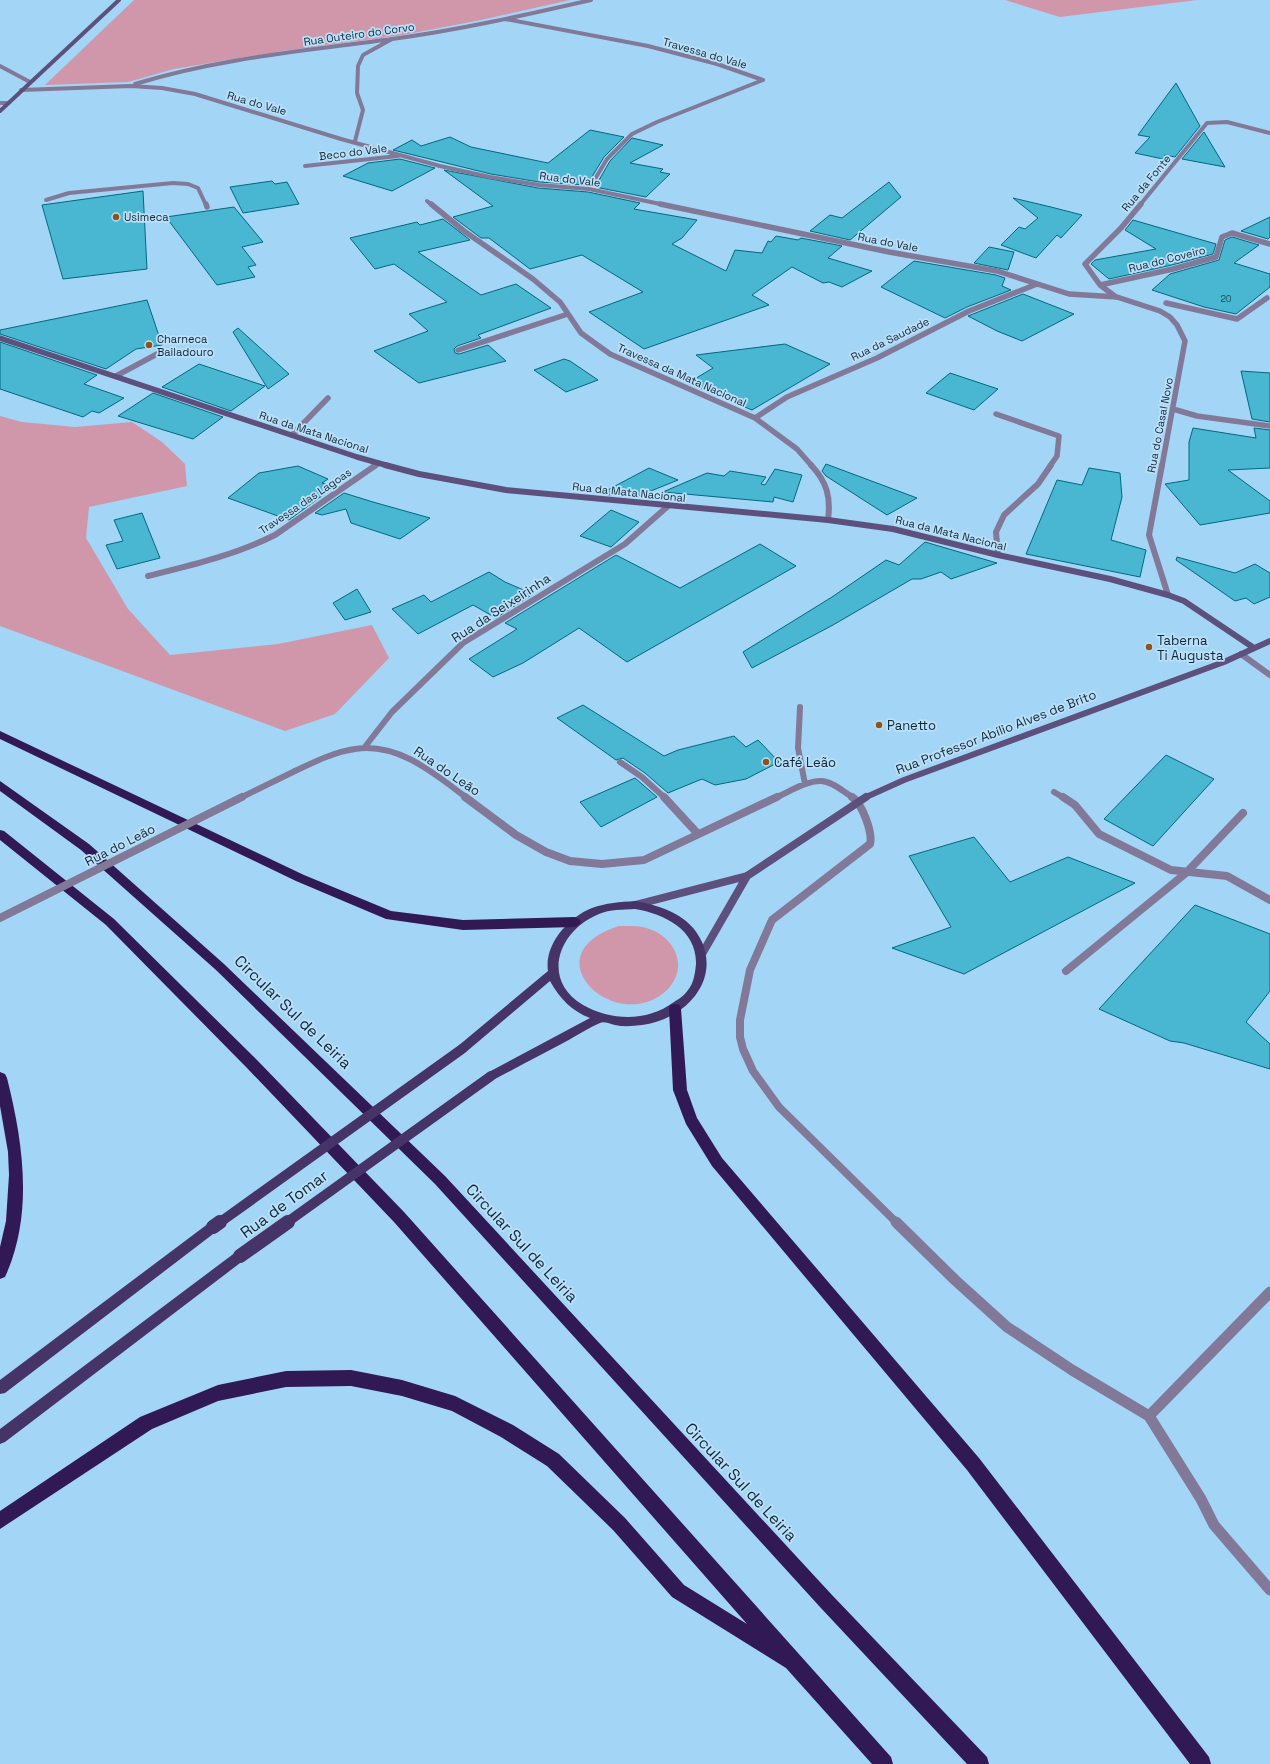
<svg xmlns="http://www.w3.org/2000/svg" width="1270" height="1764" font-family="'Space Grotesk',sans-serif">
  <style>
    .green { fill: #cf97a9 }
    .building { fill: #49b6d2; stroke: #00697e }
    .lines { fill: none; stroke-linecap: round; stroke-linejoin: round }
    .lane-far3 { stroke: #827998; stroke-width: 4 }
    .lane-far2 { stroke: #827998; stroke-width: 5.5 }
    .lane-far1 { stroke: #827998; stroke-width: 6 }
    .lane { stroke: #827998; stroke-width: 8 }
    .street-far4 { stroke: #827998; stroke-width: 4 }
    .street-far3 { stroke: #827998; stroke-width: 5.5 }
    .street-far2 { stroke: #827998; stroke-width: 6 }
    .street-far1 { stroke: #827998; stroke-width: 8 }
    .street { stroke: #827998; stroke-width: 11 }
    .secondary-far3 { stroke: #5e507d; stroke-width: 4 }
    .secondary-far2 { stroke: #5e507d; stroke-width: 5.5 }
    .secondary-far1 { stroke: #5e507d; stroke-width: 6 }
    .secondary { stroke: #5e507d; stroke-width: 8 }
    .primary { fill: #463368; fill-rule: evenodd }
    .highway { fill: #311956; fill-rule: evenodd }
    .street-bridge-far1 { stroke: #827998; stroke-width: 6 }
    .street-bridge { stroke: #827998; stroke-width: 8 }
    .primary-bridge-far1 { stroke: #463368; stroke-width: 10 }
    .primary-bridge { stroke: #463368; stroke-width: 14 }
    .poi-dot { fill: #915219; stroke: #bce0f9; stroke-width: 1.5 }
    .labels { text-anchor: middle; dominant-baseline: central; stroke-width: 3.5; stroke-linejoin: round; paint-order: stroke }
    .far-number-label { font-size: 9px; fill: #1c4b5e }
    .far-street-label { font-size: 11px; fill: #0d2737; stroke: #bce0f9 }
    .far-poi-label { font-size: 11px; fill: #0d2737; stroke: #bce0f9; text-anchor: start }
    .street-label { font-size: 13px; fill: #0d2737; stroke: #bce0f9 }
    .poi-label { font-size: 13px; fill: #0d2737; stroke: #bce0f9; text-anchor: start }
    .near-street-label { font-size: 16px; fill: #0d2737; stroke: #bce0f9 }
  </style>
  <rect width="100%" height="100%" fill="#a3d5f6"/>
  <path class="green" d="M 134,0 L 570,0 L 481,20 L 403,35 L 282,51 L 174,69 L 128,82 L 45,85 Z
    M 1005,0 L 1197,0 L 1060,17 Z
    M 0,416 L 22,422 L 75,427 L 132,422 L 162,442 L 185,464 L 187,486 L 89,507 L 86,538 L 128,609 L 170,655 L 278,644 L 372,625 L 389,658 L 335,714 L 285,731 L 0,626 Z
    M 619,926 C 630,926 642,925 652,930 C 678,941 688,970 666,991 C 616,1036 528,955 619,926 Z"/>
  <path class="building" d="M 1176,83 L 1200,126 L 1175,157 L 1165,155 L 1163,159 L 1135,153 L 1150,137 L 1138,135 Z
    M 590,130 L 624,137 L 604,157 L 587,185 L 539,182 L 491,174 L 393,150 L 412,140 L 421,146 L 450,137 L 471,147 L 548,163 Z
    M 1204,132 L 1225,167 L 1182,159 Z
    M 632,138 L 663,145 L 630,163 L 663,169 L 660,172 L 670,174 L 646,197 L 595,187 L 610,161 Z
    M 400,159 L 435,168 L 392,191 L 343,176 L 368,163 Z
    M 444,170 L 538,188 L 588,192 L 640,203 L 634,209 L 697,220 L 682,238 L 672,244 L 726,271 L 735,250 L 762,253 L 768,241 L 771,242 L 776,236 L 798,240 L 801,238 L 842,246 L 828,258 L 872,271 L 842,287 L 829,282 L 823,283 L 792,267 L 752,295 L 769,305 L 644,349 L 589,312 L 643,292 L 582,255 L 530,269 L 489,238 L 481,238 L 453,217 L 493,206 Z
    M 272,181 L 275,184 L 287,182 L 299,204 L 243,213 L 230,187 Z
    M 889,182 L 901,197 L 850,240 L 810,231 L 830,215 L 842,218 Z
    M 143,191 L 147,269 L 63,279 L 42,205 Z
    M 1013,198 L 1051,207 L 1082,215 L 1061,238 L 1057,235 L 1036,258 L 1001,245 L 1019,227 L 1025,229 L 1038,218 Z
    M 234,207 L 263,242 L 242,247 L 256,265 L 248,267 L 255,277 L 217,285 L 166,217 Z
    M 1270,217 L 1270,237 L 1268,239 L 1241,231 Z
    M 443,219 L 470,240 L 418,252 L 481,295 L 516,284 L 551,308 L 478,335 L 481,338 L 457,346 L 454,349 L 455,353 L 459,354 L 488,345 L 506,361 L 419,383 L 374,351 L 428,331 L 409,314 L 447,302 L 394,264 L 375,269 L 350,238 L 417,222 L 420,225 Z
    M 1133,220 L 1216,244 L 1213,254 L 1172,265 L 1109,279 L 1091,264 L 1095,260 L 1156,249 L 1125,230 Z
    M 1232,237 L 1259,245 L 1234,263 L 1270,274 L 1270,287 L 1236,314 L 1204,307 L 1152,290 L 1170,274 L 1219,260 L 1225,240 Z
    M 989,247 L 1014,252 L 1008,270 L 974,263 Z
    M 914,261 L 996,275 L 1005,278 L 1002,286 L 1011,290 L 967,307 L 945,318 L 881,287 Z
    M 1023,294 L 1074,314 L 1022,341 L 997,331 L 968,316 Z
    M 147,300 L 162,345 L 136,349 L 106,369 L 0,334 L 0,330 Z
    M 238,328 L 289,374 L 268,389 L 233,332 Z
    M 0,342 L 97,375 L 84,384 L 124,398 L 99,413 L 92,411 L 83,417 L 0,389 Z
    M 785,344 L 830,364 L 752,410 L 688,383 L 713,368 L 696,355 Z
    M 564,359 L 570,361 L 598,380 L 566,392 L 534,370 Z
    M 199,364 L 265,386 L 231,411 L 162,387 Z
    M 1241,371 L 1270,373 L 1270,422 L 1252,419 Z
    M 950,373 L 998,389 L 974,410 L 926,393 Z
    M 153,393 L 223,417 L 193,439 L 118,416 Z
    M 1193,428 L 1256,438 L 1254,428 L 1270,430 L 1270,468 L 1228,470 L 1270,501 L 1270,513 L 1200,525 L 1165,484 L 1189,480 L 1189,442 Z
    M 826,464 L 917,498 L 887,515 L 826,476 L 822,471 Z
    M 298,466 L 328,479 L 322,483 L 334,487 L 289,520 L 228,498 L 259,473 Z
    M 649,468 L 678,480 L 636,497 L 600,494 Z
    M 1089,468 L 1120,473 L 1122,497 L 1111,540 L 1146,550 L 1140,577 L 1026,554 L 1057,480 L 1082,485 Z
    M 775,469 L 802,475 L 793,502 L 774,497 L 773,502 L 663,492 L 707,473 L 724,476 L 730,471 L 766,477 L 761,484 L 765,485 Z
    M 344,493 L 373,502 L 430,518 L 400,539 L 351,523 L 346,509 L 322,515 L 315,513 Z
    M 611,510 L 639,522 L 611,547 L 580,536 Z
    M 142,513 L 160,558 L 117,569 L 106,545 L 123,541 L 114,520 Z
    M 925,542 L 997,563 L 951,579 L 941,572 L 921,579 L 912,579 L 833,625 L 752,668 L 743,652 L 832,597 L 886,560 L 899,565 Z
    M 760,544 L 796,566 L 627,662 L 579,628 L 523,663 L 493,677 L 469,659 L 517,629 L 505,623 L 616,555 L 680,588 Z
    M 1177,557 L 1235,573 L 1255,564 L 1270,573 L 1270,597 L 1254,604 L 1246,598 L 1235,601 L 1176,560 Z
    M 489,572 L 505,582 L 533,594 L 496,618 L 473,605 L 418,634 L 392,609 L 424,595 L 431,602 Z
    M 357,589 L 371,612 L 345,620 L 333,603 Z
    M 583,705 L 664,756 L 678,750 L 734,736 L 746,747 L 758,740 L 779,762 L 746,779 L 715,785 L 702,779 L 668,793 L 645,773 L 623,758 L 616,760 L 557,718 Z
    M 1166,755 L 1214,779 L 1153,846 L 1104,819 Z
    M 635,778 L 657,797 L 601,827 L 580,802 Z
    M 974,837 L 1010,882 L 1068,857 L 1135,883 L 964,974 L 892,948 L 951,927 L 909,856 Z
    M 1195,905 L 1270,934 L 1270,991 L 1246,1022 L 1270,1044 L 1270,1069 L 1184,1043 L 1170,1041 L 1099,1009 Z"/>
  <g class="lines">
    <path class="lane-far3" d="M 46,200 L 69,193 L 173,183 L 188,184 L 198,188 L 206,205"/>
    <path class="lane-far2" d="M 206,204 L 207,207
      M 1166,303 L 1237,319 L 1267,298"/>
    <path class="lane-far1" d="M 1054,792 L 1064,798"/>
    <path class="lane" d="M 1063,797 L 1075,805 L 1099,834 L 1171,870 L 1227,876 L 1270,900
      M 1066,971 L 1186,873 L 1243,813"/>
    <path class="street-far4" d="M 505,19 L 648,46 L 717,64 L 763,80 L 657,122 L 632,134 L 607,159 L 589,189
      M 0,66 L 30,82
      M 135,84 C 219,58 305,51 392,39 C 459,30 525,15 591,0
      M 21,90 L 131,86 L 162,88 L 195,94 L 341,139 L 440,166 L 490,177 L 539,185 L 589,189 L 665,205
      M 0,103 L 8,103
      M 355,141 L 363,110 L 357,93 L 358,66 L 363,55 L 392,39
      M 305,166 L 398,156
      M 427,201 L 432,205
      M 1140,205 L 1207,123 L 1227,122 L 1270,133"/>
    <path class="street-far3" d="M 431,204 L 464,231 L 533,279 L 560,302 L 581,333 L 610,354 L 755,418 L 797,449 L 812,466
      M 660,204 L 889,252 L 997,271 L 1069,294 L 1117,297 L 1160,311 L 1170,317 L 1177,325 L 1185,341 L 1162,466
      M 1100,285 L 1173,269 L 1216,257 L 1222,237 L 1232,233 L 1270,244
      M 1116,297 L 1100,285 L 1085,264 L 1121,228 L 1141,204
      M 458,350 L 568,314
      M 116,376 L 157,354
      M 1173,409 L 1197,416 L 1270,426
      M 996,414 L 1059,436 L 1057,456 L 1050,466
      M 755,418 L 787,397 L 877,358 L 969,311 L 1037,284
      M 292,435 L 328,398
      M 374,466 L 378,463"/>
    <path class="street-far2" d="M 811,465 C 827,482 831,497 828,520
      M 1162,465 L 1149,535 L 1168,595
      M 998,555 L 996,532 L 1004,515 L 1038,484 L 1051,465
      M 148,576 C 192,565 235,555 275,535 L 376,465
      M 1241,654 L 1270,675
      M 800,707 L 798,748 L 805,784
      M 364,748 L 392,712 L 463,643 L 625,544 L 668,506
      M 620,762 L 642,777 L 665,798
      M 295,771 C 314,762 334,752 355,749 C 398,742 435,774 467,798
      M 775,798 C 789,792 805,781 821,781 C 832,781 845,793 854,798"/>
    <path class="street-far1" d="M 465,797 L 516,835 L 546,852 L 570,861 L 602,864 L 644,860 L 777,797
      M 664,797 L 698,834
      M 852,797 C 862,803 873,833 870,844 L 772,920 L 750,970 L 740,1020 L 740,1037 L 743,1049 L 753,1071 L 779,1107 L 897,1223"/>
    <path class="street" d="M 896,1222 L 955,1280 L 1007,1327 L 1072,1370 L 1149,1416 L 1201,1499 L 1214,1525 L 1270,1590
      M 1149,1416 L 1270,1292"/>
    <path class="secondary-far3" d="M 0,111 L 119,0"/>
    <path class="secondary-far2" d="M 0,338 L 357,457 L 389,466"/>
    <path class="secondary-far1" d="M 385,465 L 419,474 L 506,490 L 828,520 L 893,529 L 998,555 L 1110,579 L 1168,595 L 1184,601 L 1254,648
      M 864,798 L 904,780 L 1224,662 L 1270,641"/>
    <path class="secondary" d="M 635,905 L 747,876 L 866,797
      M 702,954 L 747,876"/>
    <path class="primary" d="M 635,901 C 662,906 690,915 702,942 C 720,984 682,1020 642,1025 C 633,1026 624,1027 615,1025 C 610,1024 604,1021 600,1023 C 588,1028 576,1036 565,1042 C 542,1054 518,1067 495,1079 L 491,1081 L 487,1079 L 485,1076 L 487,1073 L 590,1018 C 572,1011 560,999 550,981 L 466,1052 L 462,1054 L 458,1052 L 456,1049 L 458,1046 L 548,971 C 544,944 569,917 592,908 C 606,903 620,902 635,901 ZM 635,909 C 665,914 697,930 696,964 C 695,973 694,983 688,990 C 685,995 679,999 674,1002 C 647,1022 612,1021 583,1005 C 540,979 559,930 599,914 C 610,909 623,910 635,909 Z
      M 213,1222 L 217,1223 L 219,1227 L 217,1231 L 5,1393 L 0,1394 L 0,1380 L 209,1223 Z
      M 240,1250 L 244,1252 L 246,1256 L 244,1260 L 5,1442 L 0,1444 L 0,1429 L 236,1252 Z"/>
    <path class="highway" d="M 0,731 L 304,875 L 391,911 L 463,920 L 575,917 L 579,919 L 581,922 L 579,925 L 575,927 L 463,930 L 386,919 L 296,881 L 0,739 Z
      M 0,781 L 89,844 L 224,964 L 445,1176 L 832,1595 L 987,1757 L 989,1764 L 967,1764 L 820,1607 L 435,1184 L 216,970 L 81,850 L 0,791 Z
      M 0,830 L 4,831 L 114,919 L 257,1060 L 404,1212 L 891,1757 L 893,1764 L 872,1764 L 786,1668 L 672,1597 L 613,1530 L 547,1466 L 501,1437 L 452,1411 L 402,1396 L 351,1386 L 286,1387 L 218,1401 L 152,1429 L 0,1529 L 0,1511 L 140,1417 L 218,1385 L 286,1371 L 351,1370 L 402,1380 L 455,1396 L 513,1425 L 559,1454 L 625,1518 L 684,1585 L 747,1624 L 394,1222 L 247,1068 L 106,925 L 0,840 Z
      M 675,1004 L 680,1005 L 681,1009 L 687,1090 L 697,1118 L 722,1158 L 979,1458 L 1209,1757 L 1211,1764 L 1190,1764 L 967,1470 L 712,1166 L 686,1124 L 673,1090 L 669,1009 L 670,1005 Z
      M 0,1072 L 5,1074 L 7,1078 C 23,1142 34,1214 5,1277 L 0,1279 L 0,1247 L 6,1221 L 9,1175 L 8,1152 L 0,1106 Z"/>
    <path class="street-bridge-far1" d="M 240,798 L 295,771"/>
    <path class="street-bridge" d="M 0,918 L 242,797"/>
    <path class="primary-bridge-far1" d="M 219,1223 L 462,1049
      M 286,1223 L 491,1076"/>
    <path class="primary-bridge" d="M 213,1227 L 220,1222
      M 240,1256 L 288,1222"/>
  </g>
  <g class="poi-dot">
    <circle cx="116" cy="217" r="4"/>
    <circle cx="149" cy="345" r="4"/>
    <circle cx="1149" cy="647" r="4"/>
    <circle cx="879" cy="725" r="4"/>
    <circle cx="766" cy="762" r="4"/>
  </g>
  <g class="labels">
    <g class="far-number-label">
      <text x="1226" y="299">20</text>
    </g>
    <g class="far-street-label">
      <text transform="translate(359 34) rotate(-8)">Rua Outeiro do Corvo</text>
      <text transform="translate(705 53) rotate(16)">Travessa do Vale</text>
      <text transform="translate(257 103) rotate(16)">Rua do Vale</text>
      <text transform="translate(353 152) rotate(-7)">Beco do Vale</text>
      <text transform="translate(570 179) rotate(7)">Rua do Vale</text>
      <text transform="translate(1146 183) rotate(-50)">Rua da Fonte</text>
      <text transform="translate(888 242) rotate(11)">Rua do Vale</text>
      <text transform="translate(1167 259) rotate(-14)">Rua do Coveiro</text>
      <text transform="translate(890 339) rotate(-26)">Rua da Saudade</text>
      <text transform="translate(682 375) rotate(24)">Travessa da Mata Nacional</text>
      <text transform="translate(1160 425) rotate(-79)">Rua do Casal Novo</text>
      <text transform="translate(314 432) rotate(18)">Rua da Mata Nacional</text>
      <text transform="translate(629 492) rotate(6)">Rua da Mata Nacional</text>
      <text transform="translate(305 501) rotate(-34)">Travessa das Lagoas</text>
      <text transform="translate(951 533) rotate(14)">Rua da Mata Nacional</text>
    </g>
    <g class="far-poi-label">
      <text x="124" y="217">Usimeca</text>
      <text x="157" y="339">Charneca<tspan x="157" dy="13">Bailadouro</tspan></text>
    </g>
    <g class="street-label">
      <text transform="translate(501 608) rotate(-33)">Rua da Seixeirinha</text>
      <text transform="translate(996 732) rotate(-21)">Rua Professor Abílio Alves de Brito</text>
      <text transform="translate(447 771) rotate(34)">Rua do Leão</text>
      <text transform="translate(120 845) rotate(-27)">Rua do Leão</text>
    </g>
    <g class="poi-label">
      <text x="1157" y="640">Taberna<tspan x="1157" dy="15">Ti Augusta</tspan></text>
      <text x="887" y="725">Panetto</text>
      <text x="774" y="762">Café Leão</text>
    </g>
    <g class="near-street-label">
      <text transform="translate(293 1012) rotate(44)">Circular Sul de Leiria</text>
      <text transform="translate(284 1204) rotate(-36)">Rua de Tomar</text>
      <text transform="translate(522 1243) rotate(47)">Circular Sul de Leiria</text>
      <text transform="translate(741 1482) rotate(47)">Circular Sul de Leiria</text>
    </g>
  </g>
</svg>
